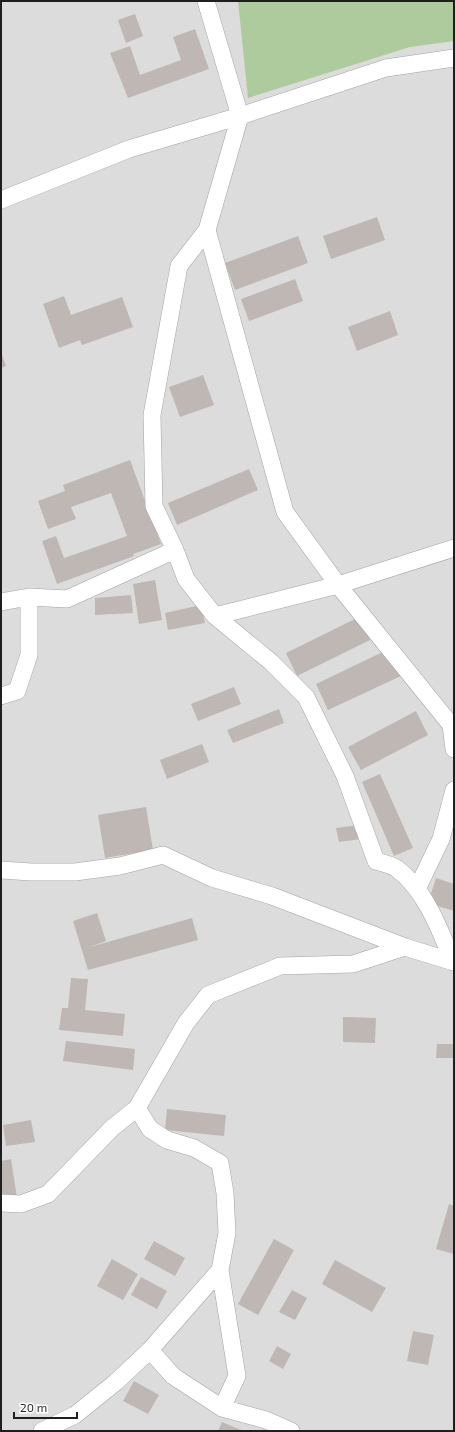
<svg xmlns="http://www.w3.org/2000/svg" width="455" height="1432" font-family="'Exo 2',sans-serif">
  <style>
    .residential { fill: #dddcdc }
    .forest { fill: #aecb9e }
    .building { fill: #bfb7b3 }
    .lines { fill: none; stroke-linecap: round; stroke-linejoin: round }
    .minor-casing { stroke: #a3a3a3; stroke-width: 18 }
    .minor { stroke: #fff; stroke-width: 17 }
  </style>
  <rect width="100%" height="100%" fill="#efebe6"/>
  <path class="residential" d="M 1,1 L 454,1 L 454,1431 L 1,1431 Z"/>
  <path class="forest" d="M 238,1 L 454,1 L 454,41 L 410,47 L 248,98 Z"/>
  <path class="building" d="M 135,14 L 143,36 L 126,43 L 118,20 Z
    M 195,29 L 209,69 L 128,98 L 110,53 L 130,46 L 140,75 L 181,60 L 173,37 Z
    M 377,217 L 385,240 L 331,259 L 323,236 Z
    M 298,236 L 308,263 L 235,290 L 225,263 Z
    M 295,279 L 303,301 L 249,321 L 241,299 Z
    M 64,296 L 71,315 L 122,297 L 133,327 L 82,345 L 80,340 L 59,348 L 43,304 Z
    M 390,311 L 398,335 L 357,351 L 348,327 Z
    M 1,352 L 6,366 L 1,368 Z
    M 203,375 L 214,405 L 180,417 L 169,387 Z
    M 130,460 L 161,544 L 133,554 L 134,556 L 57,584 L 42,541 L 56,536 L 64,558 L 127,536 L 111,493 L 71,507 L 76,519 L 48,529 L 38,501 L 65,491 L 63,485 Z
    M 249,469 L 258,490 L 177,525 L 168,503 Z
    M 155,580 L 162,620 L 139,624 L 133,584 Z
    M 131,595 L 133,613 L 95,615 L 95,598 Z
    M 201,605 L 205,623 L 168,630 L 165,613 Z
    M 359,617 L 370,640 L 297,676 L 286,653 Z
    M 389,649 L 401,676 L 328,710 L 316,684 Z
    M 234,687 L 241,704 L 198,721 L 191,704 Z
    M 279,709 L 284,723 L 233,743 L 227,730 Z
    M 416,711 L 428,735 L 361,770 L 348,747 Z
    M 202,744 L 209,762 L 167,779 L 160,760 Z
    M 380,774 L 413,848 L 394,856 L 362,782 Z
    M 146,807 L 153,850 L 105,858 L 98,815 Z
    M 358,825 L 361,839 L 339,842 L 336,828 Z
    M 436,878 L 454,884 L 454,911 L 428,903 Z
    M 97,913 L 106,941 L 90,947 L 192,918 L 198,940 L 88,970 L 73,921 Z
    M 71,978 L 88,979 L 85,1010 L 125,1014 L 123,1036 L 59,1030 L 62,1008 L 68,1008 Z
    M 343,1017 L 376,1018 L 375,1043 L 343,1042 Z
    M 66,1041 L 135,1049 L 133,1070 L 63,1061 Z
    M 437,1044 L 454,1044 L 454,1058 L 436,1058 Z
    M 167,1109 L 226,1115 L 224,1136 L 165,1130 Z
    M 31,1120 L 35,1142 L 6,1146 L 3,1125 Z
    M 11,1159 L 17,1198 L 1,1200 L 1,1161 Z
    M 449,1204 L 454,1206 L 454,1254 L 436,1249 Z
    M 274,1239 L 294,1250 L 258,1315 L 238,1304 Z
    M 154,1241 L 185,1258 L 175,1276 L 144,1259 Z
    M 112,1259 L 138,1274 L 123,1300 L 97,1286 Z
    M 335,1260 L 386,1288 L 372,1312 L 322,1284 Z
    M 141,1277 L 167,1291 L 157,1309 L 131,1295 Z
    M 292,1290 L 307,1298 L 295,1320 L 279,1312 Z
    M 413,1331 L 434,1335 L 428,1365 L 407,1361 Z
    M 277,1346 L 291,1354 L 283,1369 L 269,1361 Z
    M 134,1381 L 159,1395 L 148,1414 L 123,1401 Z
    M 222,1422 L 243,1431 L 218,1431 Z"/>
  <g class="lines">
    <g class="minor-casing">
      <path id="minor" d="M 206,1 L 240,116 L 207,230 L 285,512 L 338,585 L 451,725 L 454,749
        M 1,200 L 129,149 L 240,116 L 386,68 L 454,58
        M 207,230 L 179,266 L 152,415 L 154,506 L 175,550 L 186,579 L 215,616 L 271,662 L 306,697 L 345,776 L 376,861 C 383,863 391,865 396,868 C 425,889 440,930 453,962
        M 1,602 L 29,597 L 67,599 L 175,550
        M 215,616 L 338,585 L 454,548
        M 1,696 L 17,691 L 29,655 L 29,597
        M 1,870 L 31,872 L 75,872 L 120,866 L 163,855 L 212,878 L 272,896 L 405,947 L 454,962
        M 417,889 L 441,839 L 454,790
        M 1,1203 L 21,1204 L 48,1194 L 112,1128 L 137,1108
        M 220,1270 L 237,1376 L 222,1408
        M 150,1350 L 173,1376 L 222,1408 L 266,1420 L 291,1431
        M 42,1431 L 75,1415 L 116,1382 L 150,1350 L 220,1270 L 227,1233 L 225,1193 L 220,1163 L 194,1148 L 167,1140 L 150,1129 L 137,1108 L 186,1023 L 208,995 L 280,966 L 353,964 L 405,947"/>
    </g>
    <use href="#minor" class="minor"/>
  </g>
  <rect width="455" height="1432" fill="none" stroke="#1f1f1f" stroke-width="4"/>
  <path d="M14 1412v6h63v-6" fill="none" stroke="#1f1f1f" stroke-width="2"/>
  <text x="20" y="1412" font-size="12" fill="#1f1f1f" stroke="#ffffff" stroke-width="3" paint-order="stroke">20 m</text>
</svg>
